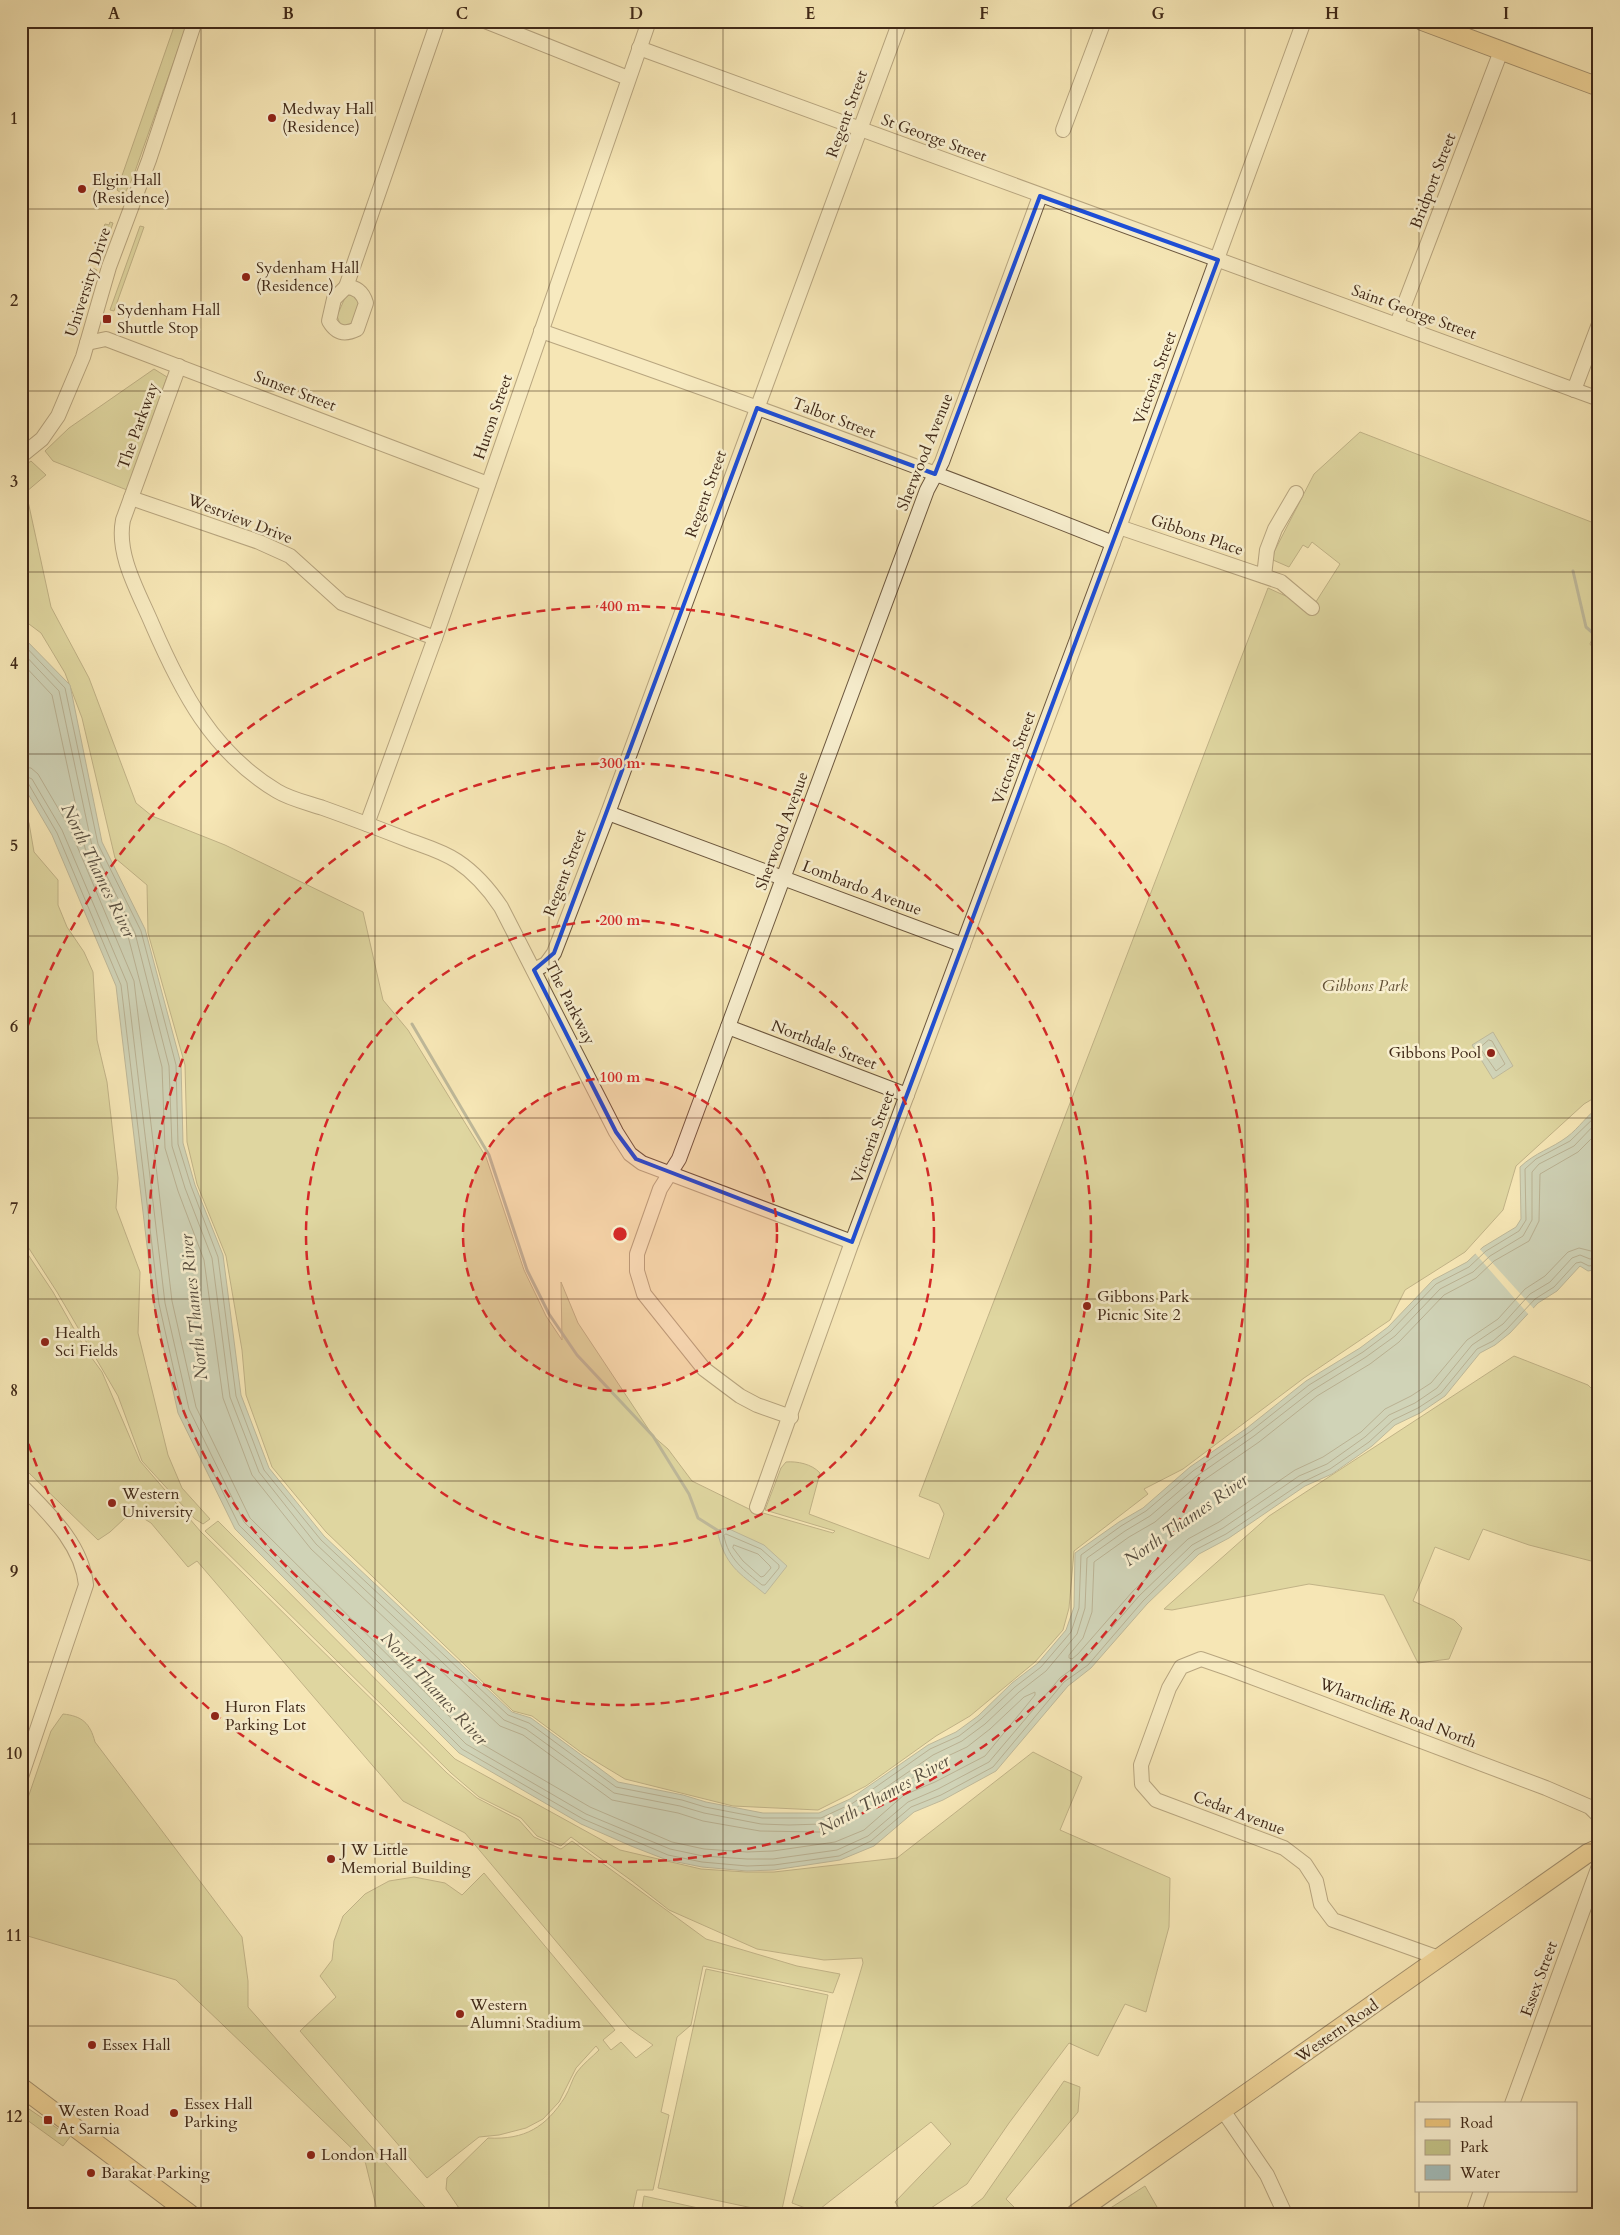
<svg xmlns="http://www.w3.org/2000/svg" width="1620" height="2235" font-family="Cardo,serif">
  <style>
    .green { fill: #c3c388; stroke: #827650 }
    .water { fill: #a2bcba; stroke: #7b8179 }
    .pier { fill: #f5e6b5 }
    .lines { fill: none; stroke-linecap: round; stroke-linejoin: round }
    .shore { stroke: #717269; stroke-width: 1 }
    .stream { stroke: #7b8179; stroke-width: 3 }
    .minor-casing { stroke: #6d583f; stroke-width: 16 }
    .major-casing { stroke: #402918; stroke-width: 20 }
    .minor { stroke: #f8efcf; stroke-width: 14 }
    .major { stroke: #eac37a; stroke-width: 18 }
    .marked { fill: none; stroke: #1d4ed8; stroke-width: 4; stroke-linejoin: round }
    .grid { fill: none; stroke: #402918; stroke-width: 1; stroke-opacity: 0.55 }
    .ring { fill: none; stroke: #d62828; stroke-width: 2.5; stroke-dasharray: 9 6 }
    .poi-dot { fill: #8f2418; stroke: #f8efcf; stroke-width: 2 }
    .labels { text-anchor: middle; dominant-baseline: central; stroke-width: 5; stroke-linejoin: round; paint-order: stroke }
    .poi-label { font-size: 16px; fill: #402918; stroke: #f8efcf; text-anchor: start }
    .street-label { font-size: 16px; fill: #402918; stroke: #f8efcf }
    .park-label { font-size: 16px; font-style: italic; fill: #615034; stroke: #f8efcf }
    .water-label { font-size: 18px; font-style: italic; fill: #584e40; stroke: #f8efcf }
    .centre { fill: #d62828; stroke: #f8efcf; stroke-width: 2.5 }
    .ring-label { font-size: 15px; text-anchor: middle; font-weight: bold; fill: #d62828; stroke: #f8efcf; stroke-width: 5; stroke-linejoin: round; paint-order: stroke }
    .neatline { fill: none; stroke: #402918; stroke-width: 2 }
    .grid-label { font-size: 16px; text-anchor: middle; font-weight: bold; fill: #402918 }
  </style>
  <rect width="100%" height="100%" fill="#f5e6b5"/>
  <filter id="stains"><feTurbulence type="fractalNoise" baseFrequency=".004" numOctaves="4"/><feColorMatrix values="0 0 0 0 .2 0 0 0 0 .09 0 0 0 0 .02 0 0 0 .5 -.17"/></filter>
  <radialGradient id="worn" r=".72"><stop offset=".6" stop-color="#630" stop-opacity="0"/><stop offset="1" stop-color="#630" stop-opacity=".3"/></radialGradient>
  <g class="green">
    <polygon points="176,21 187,21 186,27 133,177 124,195 117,190"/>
    <polygon points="110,222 113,223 101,258 94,256 105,224 109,225"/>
    <polygon points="140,226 144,227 114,311 110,310"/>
    <polygon points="90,267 97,270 72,337 67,334"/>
    <polygon points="347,293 353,293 361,304 354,322 347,327 340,324 337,316"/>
    <polygon points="154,369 167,377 127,490 53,461 45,451 69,428"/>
    <path d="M1360,432L1599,525V631L1594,634L1590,644L1599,657V1095L1584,1104L1516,1166L1503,1210L1465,1252L1405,1290L1390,1320L1304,1378L1183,1469L1144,1489L1148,1494L1074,1551L1069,1608L1063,1630L1035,1662L970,1716L936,1736L866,1786L818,1810L733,1806L625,1779L582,1753L532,1716L513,1711L326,1532L272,1467L246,1395L242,1350L226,1256L197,1184L187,1142L185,1065L148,933L147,885L115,858L82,718L65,673L41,633L21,618V468L31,461L46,475L26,492L51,607L89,678L136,803L152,816L225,845L363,912L383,1000L408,1030L486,1157L524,1270L546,1316L562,1340L561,1282L578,1323L653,1436L668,1449L692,1481L749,1509L833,1533L835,1531L765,1510L781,1468L786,1462C797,1461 812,1464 820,1473L809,1514L929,1559L944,1514L939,1504L919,1496L1268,588L1312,608L1340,564L1312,542L1308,548L1303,545L1289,567L1273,560L1274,552L1314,474Z"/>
    <polygon points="21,807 29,823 34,852 58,880 58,905 67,927 84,952 93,972 97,1040 107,1082 118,1178 116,1208 140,1272 138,1333 168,1455 182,1488 210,1519 203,1524 195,1519 142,1461 118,1396 57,1292 21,1236 21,923 24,921 21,917"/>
    <path d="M21,1244L53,1292L86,1350L102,1372L140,1461L201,1532L447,1773L477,1798L519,1820L534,1837L561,1849L572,1841L706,1939L797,1966L840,1974L833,1993L703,1966L691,2025L677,2037L661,2112L669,2115L653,2190H637L632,2214H463L446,2189L447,2178L488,2138C525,2140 546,2127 565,2097C570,2089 572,2079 577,2072C583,2064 592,2057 599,2050L596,2046L576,2068L559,2102L543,2119L526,2128L499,2135L479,2137L427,2178L300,2031L336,1997L320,1976L332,1960L334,1941L343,1916L365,1894L389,1881L414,1877L445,1883L462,1895L484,1873L615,2030L603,2040L611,2050L621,2042L636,2058L653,2045L629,2028L465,1833L403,1801L197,1561L188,1567L151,1523L143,1518H125L110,1532L98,1540L27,1471L21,1462Z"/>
    <polygon points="1514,1356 1588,1385 1599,1396 1599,1563 1529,1545 1483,1529 1469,1560 1435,1547 1413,1601 1454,1620 1462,1628 1449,1659 1418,1663 1384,1595 1309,1584 1172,1610 1164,1609 1269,1516"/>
    <polygon points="218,1521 455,1759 620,1850 701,1869 746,1872 774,1872 897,1858 1033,1752 1082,1777 1060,1830 1170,1878 1169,1927 1146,2012 1125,2004 1098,2056 1069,2043 1009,2123 967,2184 922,2214 903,2214 895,2202 951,2144 931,2122 816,2212 792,2203 863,1963 862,1958 824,1960 757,1949 669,1910 632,1881 571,1837 561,1846 537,1836 521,1818 479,1797 451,1773 205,1531"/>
    <path d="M63,1714C82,1716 90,1723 95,1742L242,1937L248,1981V2007L431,2214H378L365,2161L176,1980L21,1934V1818L51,1731Z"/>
    <polygon points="706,1969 828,1995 781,2214 658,2188"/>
    <polygon points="1064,2081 1080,2087 1078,2112 1006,2199 1021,2214 962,2214 983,2198"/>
    <polygon points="29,2109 70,2137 63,2146 23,2117"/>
    <polygon points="1145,2186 1161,2214 1101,2214"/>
    <polygon points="644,2196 725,2214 641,2214"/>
  </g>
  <g class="water">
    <path d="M21,635L70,685L102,842L145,929L181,1064L183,1143L195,1185L223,1255L241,1395L269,1468L324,1536L512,1712L531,1718L618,1782L683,1795L706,1802L763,1813H819L850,1799L928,1745L956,1732L978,1716L1012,1683L1038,1663L1066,1630L1074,1607L1075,1553L1119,1522L1143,1508L1190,1467L1247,1428L1306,1381L1360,1348L1388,1327L1433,1280L1467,1262L1483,1247L1516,1227L1521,1219L1520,1167C1536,1152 1551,1149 1567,1137C1579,1128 1587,1115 1599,1107V1269L1588,1271L1580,1266L1557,1291L1538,1303L1510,1333L1495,1345L1480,1353L1445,1396L1420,1413L1395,1425L1372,1446L1332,1474L1305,1486L1229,1538L1199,1554L1147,1604L1091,1668L1068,1686L996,1771L943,1800L914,1812L874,1846L840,1860L774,1870L747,1871L702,1867L667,1860L631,1846L581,1824L459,1753L235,1529L178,1413L154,1304L116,986L52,835L21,782Z"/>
    <polygon points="1493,1032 1513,1066 1493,1079 1472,1045"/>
    <path d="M727,1528L764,1545L787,1566L765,1594C738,1572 725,1566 717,1530Z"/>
  </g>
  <polygon class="pier" points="1478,1247 1535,1310 1530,1316 1474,1252"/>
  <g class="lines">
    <g class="shore">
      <polyline points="21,642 65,688 98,844 141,931 176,1065 178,1144 191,1186 218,1257 236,1396 264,1470 321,1540 508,1715 529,1723 616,1787 682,1800 705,1807 762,1818 821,1818 853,1803 930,1749 959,1736 981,1719 1015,1687 1041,1667 1071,1632 1079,1608 1081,1555 1121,1526 1146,1511 1193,1471 1251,1431 1309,1385 1363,1352 1391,1331 1436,1284 1469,1267 1486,1251 1519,1231 1526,1220 1525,1169 1536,1159 1570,1141 1599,1113"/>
      <polyline points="21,651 59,691 92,846 135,933 169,1066 172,1146 185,1188 212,1258 230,1397 259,1472 316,1544 504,1720 526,1729 614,1793 680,1806 704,1813 761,1824 789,1825 822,1824 856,1808 933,1755 962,1741 985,1724 1019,1692 1046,1671 1077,1634 1085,1608 1087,1558 1125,1531 1150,1516 1197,1476 1254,1436 1313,1390 1366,1357 1395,1336 1440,1289 1473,1272 1490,1256 1523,1236 1532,1220 1532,1172 1539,1164 1574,1146 1599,1120"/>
      <polyline points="21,662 52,695 85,848 128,936 162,1067 165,1148 178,1191 204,1260 223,1398 252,1475 311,1549 500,1726 523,1735 612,1800 678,1813 703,1821 760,1831 820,1832 860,1814 937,1761 967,1747 990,1729 1024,1697 1035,1692 1035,1695 985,1756 935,1782 904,1795 864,1830 835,1842 773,1851 747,1852 704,1849 672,1842 590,1807 470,1737 250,1518 196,1407 172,1301 134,981 69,827 38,774 31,768 21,767"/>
      <polyline points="21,774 32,779 62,830 127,983 165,1303 189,1409 244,1522 466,1744 586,1814 670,1849 703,1856 747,1859 773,1859 837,1850 868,1836 908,1802 938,1789 989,1762 1060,1678 1084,1660 1139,1596 1192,1545 1223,1528 1299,1476 1327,1464 1365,1437 1389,1415 1415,1403 1437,1388 1472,1345 1503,1324 1530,1294 1550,1282 1572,1258 1580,1255 1590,1259 1599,1258"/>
      <polyline points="21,780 28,783 57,833 121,985 159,1304 183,1411 239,1525 462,1749 583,1819 668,1855 702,1862 747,1866 774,1865 839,1856 871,1841 911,1807 941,1795 993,1767 1064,1682 1088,1665 1143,1601 1195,1550 1226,1534 1303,1482 1330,1469 1369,1442 1393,1420 1418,1408 1441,1393 1477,1349 1493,1341 1507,1329 1535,1299 1554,1287 1576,1263 1581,1262 1589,1266 1599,1264"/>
      <polygon points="1489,1040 1492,1041 1505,1064 1496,1071 1480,1048"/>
      <polyline points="1599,1131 1578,1152 1540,1174 1539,1221 1529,1241 1494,1261 1476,1278 1444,1295 1399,1342 1370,1364 1317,1396 1259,1442 1201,1482 1155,1522 1129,1537 1094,1562 1092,1612 1083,1638 1069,1655 1069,1658 1072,1659 1078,1654 1133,1591 1188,1539 1219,1522 1295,1470 1323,1457 1361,1432 1385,1409 1411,1396 1431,1383 1467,1340 1498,1319 1525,1289 1545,1276 1568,1252 1579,1248 1591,1251 1599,1250"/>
      <path d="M726,1534L761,1549L779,1565V1568L765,1585H762C745,1571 728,1559 724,1536Z"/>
      <polygon points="734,1545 758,1554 770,1566 771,1568 764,1576 761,1577 743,1561 733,1548"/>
    </g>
    <g class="stream">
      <polyline points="1573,571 1586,627 1594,634"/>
      <polyline points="412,1024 489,1155 527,1270 549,1314 577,1355 653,1436 689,1494 698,1518 717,1530"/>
    </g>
    <g class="minor-casing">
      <g id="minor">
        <polyline points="485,21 628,78"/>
        <path d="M639,48C958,167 1279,281 1599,399"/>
        <polyline points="1063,130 1104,21"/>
        <polyline points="346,287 438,21"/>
        <path d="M346,287C357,287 363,293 366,303L357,329C345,335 336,333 329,321L334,299Z"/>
        <polyline points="1397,324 1501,51"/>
        <path d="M541,331C733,398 924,467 1113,543"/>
        <polyline points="87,343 106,339 488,484"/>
        <path d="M179,366L123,520C116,555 139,593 152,624C181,691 212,752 277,791C290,799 308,803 323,808C351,818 380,829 408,840C424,846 442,851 457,861C475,873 489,889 501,907L616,1132L630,1154L642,1163L852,1242"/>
        <polyline points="1574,390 1599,324"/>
        <polyline points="21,456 42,439 58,416 83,357 109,267 149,160 195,21"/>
        <polyline points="131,498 259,542 290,556 342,603 435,638"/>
        <polyline points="1119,527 1281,582 1312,608"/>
        <polyline points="1264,576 1267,550 1275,529 1296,493"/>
        <polyline points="608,813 963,945"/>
        <polyline points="367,824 435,638 649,21"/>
        <polyline points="534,970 546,964 554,953 608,813 900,21"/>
        <polyline points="728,1027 907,1095"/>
        <polyline points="791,1417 757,1405 740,1396 704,1369 644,1294 637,1271 637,1254 660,1189 679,1159 927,490 942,462 1040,196"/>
        <path d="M21,1485C49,1514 82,1544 86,1585L21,1777"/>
        <polyline points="757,1507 852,1242 1119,527 1304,21"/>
        <polyline points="1439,1958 1333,1920 1321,1904 1316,1881 1305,1864 1284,1848 1156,1800 1142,1784 1141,1765 1169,1688 1181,1667 1201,1659 1230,1669 1546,1788 1590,1807 1599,1816"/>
        <polyline points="1512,2104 1599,1866"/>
        <polyline points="1222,2109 1267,2175 1285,2214"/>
        <polyline points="1473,2214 1481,2191"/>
      </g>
    </g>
    <g class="major-casing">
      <g id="major">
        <polyline points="1422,21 1599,87"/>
        <polyline points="21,2087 190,2214"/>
        <polyline points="1075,2214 1588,1853 1599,1848"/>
      </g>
    </g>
    <use href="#minor" class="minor"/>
    <use href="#major" class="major"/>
  </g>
  <path d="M0 0H1620V2235H0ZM1040,196L1218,260L852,1242L636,1159L616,1132L534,970L554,953L757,408L935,474Z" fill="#f5e6b5" fill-opacity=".55" fill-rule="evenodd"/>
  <path class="marked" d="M1040,196L1218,260L852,1242L636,1159L616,1132L534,970L554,953L757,408L935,474Z"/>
  <path class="grid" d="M201,21V2214M375,21V2214M549,21V2214M723,21V2214M897,21V2214M1071,21V2214M1245,21V2214M1419,21V2104M21,209H1599M21,391H1599M21,572H1599M21,754H1599M21,936H1599M21,1118H1599M21,1299H1599M21,1481H1599M21,1662H1599M21,1844H1599M21,2026H1599M1419,2191V2214"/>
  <circle cx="620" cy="1234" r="157" fill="#d62828" fill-opacity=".12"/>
  <g class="ring">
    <circle cx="620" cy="1234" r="157"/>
    <circle cx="620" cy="1234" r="314"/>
    <circle cx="620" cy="1234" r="471"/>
    <path d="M23 1040A628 628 0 1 1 23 1428"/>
  </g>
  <g class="poi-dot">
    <circle cx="272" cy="118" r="5"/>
    <circle cx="82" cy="189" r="5"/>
    <circle cx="246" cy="277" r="5"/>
    <rect x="102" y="314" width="10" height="10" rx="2.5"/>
    <circle cx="1491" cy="1053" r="5"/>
    <circle cx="1087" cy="1306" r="5"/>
    <circle cx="45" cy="1342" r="5"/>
    <circle cx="112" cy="1503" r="5"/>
    <circle cx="215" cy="1716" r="5"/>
    <circle cx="331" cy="1859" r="5"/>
    <circle cx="460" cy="2014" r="5"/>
    <circle cx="92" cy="2045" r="5"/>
    <circle cx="174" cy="2113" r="5"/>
    <rect x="43" y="2115" width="10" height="10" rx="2.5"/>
    <circle cx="311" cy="2155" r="5"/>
    <circle cx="91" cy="2173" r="5"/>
  </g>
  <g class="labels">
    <g class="poi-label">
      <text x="282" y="109">Medway Hall<tspan x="282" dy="18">(Residence)</tspan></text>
      <text x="92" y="180">Elgin Hall<tspan x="92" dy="18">(Residence)</tspan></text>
      <text x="256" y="268">Sydenham Hall<tspan x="256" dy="18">(Residence)</tspan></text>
      <text x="117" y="310">Sydenham Hall<tspan x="117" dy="18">Shuttle Stop</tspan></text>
      <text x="1481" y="1053" text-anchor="end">Gibbons Pool</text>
      <text x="1097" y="1297">Gibbons Park<tspan x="1097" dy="18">Picnic Site 2</tspan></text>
      <text x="55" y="1333">Health<tspan x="55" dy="18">Sci Fields</tspan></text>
      <text x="122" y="1494">Western<tspan x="122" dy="18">University</tspan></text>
      <text x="225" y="1707">Huron Flats<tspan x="225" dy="18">Parking Lot</tspan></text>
      <text x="341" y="1850">J W Little<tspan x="341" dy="18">Memorial Building</tspan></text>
      <text x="470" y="2005">Western<tspan x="470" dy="18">Alumni Stadium</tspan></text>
      <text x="102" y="2045">Essex Hall</text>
      <text x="184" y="2104">Essex Hall<tspan x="184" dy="18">Parking</tspan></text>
      <text x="58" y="2111">Westen Road<tspan x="58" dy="18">At Sarnia</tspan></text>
      <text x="321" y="2155">London Hall</text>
      <text x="101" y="2173">Barakat Parking</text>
    </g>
    <g class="street-label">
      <text transform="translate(847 114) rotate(-70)">Regent Street</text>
      <text transform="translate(934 138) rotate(20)">St George Street</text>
      <text transform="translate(1433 181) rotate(-69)">Bridport Street</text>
      <text transform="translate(88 282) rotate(-72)">University Drive</text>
      <text transform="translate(1414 312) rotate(20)">Saint George Street</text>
      <text transform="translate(1155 378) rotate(-70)">Victoria Street</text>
      <text transform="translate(295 391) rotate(21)">Sunset Street</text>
      <text transform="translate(493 417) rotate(-71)">Huron Street</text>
      <text transform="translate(834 418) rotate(21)">Talbot Street</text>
      <text transform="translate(138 426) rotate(-70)">The Parkway</text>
      <text transform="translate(925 452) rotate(-68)">Sherwood Avenue</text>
      <text transform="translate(706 494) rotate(-70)">Regent Street</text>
      <text transform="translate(240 519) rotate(21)">Westview Drive</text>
      <text transform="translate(1197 535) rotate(19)">Gibbons Place</text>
      <text transform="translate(1014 758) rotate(-70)">Victoria Street</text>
      <text transform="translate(782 831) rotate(-70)">Sherwood Avenue</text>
      <text transform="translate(565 873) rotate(-69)">Regent Street</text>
      <text transform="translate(862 888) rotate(21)">Lombardo Avenue</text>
      <text transform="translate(570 1003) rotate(63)">The Parkway</text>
      <text transform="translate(824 1045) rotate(21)">Northdale Street</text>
      <text transform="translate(873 1137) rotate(-70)">Victoria Street</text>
      <text transform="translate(1398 1713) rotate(21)">Wharncliffe Road North</text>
      <text transform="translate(1239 1813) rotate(21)">Cedar Avenue</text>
      <text transform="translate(1539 1979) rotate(-70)">Essex Street</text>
      <text transform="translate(1337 2031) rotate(-35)">Western Road</text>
    </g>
    <g class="park-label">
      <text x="1365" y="986">Gibbons Park</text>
    </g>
    <g class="water-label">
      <text transform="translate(98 871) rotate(64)">North Thames River</text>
      <text transform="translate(194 1307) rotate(-96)">North Thames River</text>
      <text transform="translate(1186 1520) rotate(-35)">North Thames River</text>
      <text transform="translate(434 1689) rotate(47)">North Thames River</text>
      <text transform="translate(884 1795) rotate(-29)">North Thames River</text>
    </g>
  </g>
  <circle cx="620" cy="1234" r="8" class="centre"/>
  <g class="ring-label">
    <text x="620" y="611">400 m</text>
    <text x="620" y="768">300 m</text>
    <text x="620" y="925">200 m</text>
    <text x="620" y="1082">100 m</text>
  </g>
  <rect width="1620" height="2235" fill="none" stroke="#f5e6b5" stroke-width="55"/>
  <rect x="1415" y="2102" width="162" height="90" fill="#f8efcf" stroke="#aea086"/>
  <rect x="1425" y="2119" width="25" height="8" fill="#eac37a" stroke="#aea086"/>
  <text x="1460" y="2128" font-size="15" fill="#402918">Road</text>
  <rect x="1425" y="2140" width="25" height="15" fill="#c3c388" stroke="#aea086"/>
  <text x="1460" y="2152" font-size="15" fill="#402918">Park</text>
  <rect x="1425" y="2165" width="25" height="15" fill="#a2bcba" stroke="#aea086"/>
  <text x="1460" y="2178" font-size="15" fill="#402918">Water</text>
  <rect x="28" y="28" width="1564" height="2180" class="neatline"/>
  <g class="grid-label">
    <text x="114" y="19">A</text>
    <text x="288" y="19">B</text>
    <text x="462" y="19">C</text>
    <text x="636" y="19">D</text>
    <text x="810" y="19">E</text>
    <text x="984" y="19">F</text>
    <text x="1158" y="19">G</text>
    <text x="1332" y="19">H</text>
    <text x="1506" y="19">I</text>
    <text x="14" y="124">1</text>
    <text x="14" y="306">2</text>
    <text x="14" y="487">3</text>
    <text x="14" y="669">4</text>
    <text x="14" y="851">5</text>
    <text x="14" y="1032">6</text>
    <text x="14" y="1214">7</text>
    <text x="14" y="1396">8</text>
    <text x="14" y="1577">9</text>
    <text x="14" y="1759">10</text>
    <text x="14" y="1941">11</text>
    <text x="14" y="2122">12</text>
  </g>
  <rect width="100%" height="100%" filter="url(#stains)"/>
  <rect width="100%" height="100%" fill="url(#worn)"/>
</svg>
